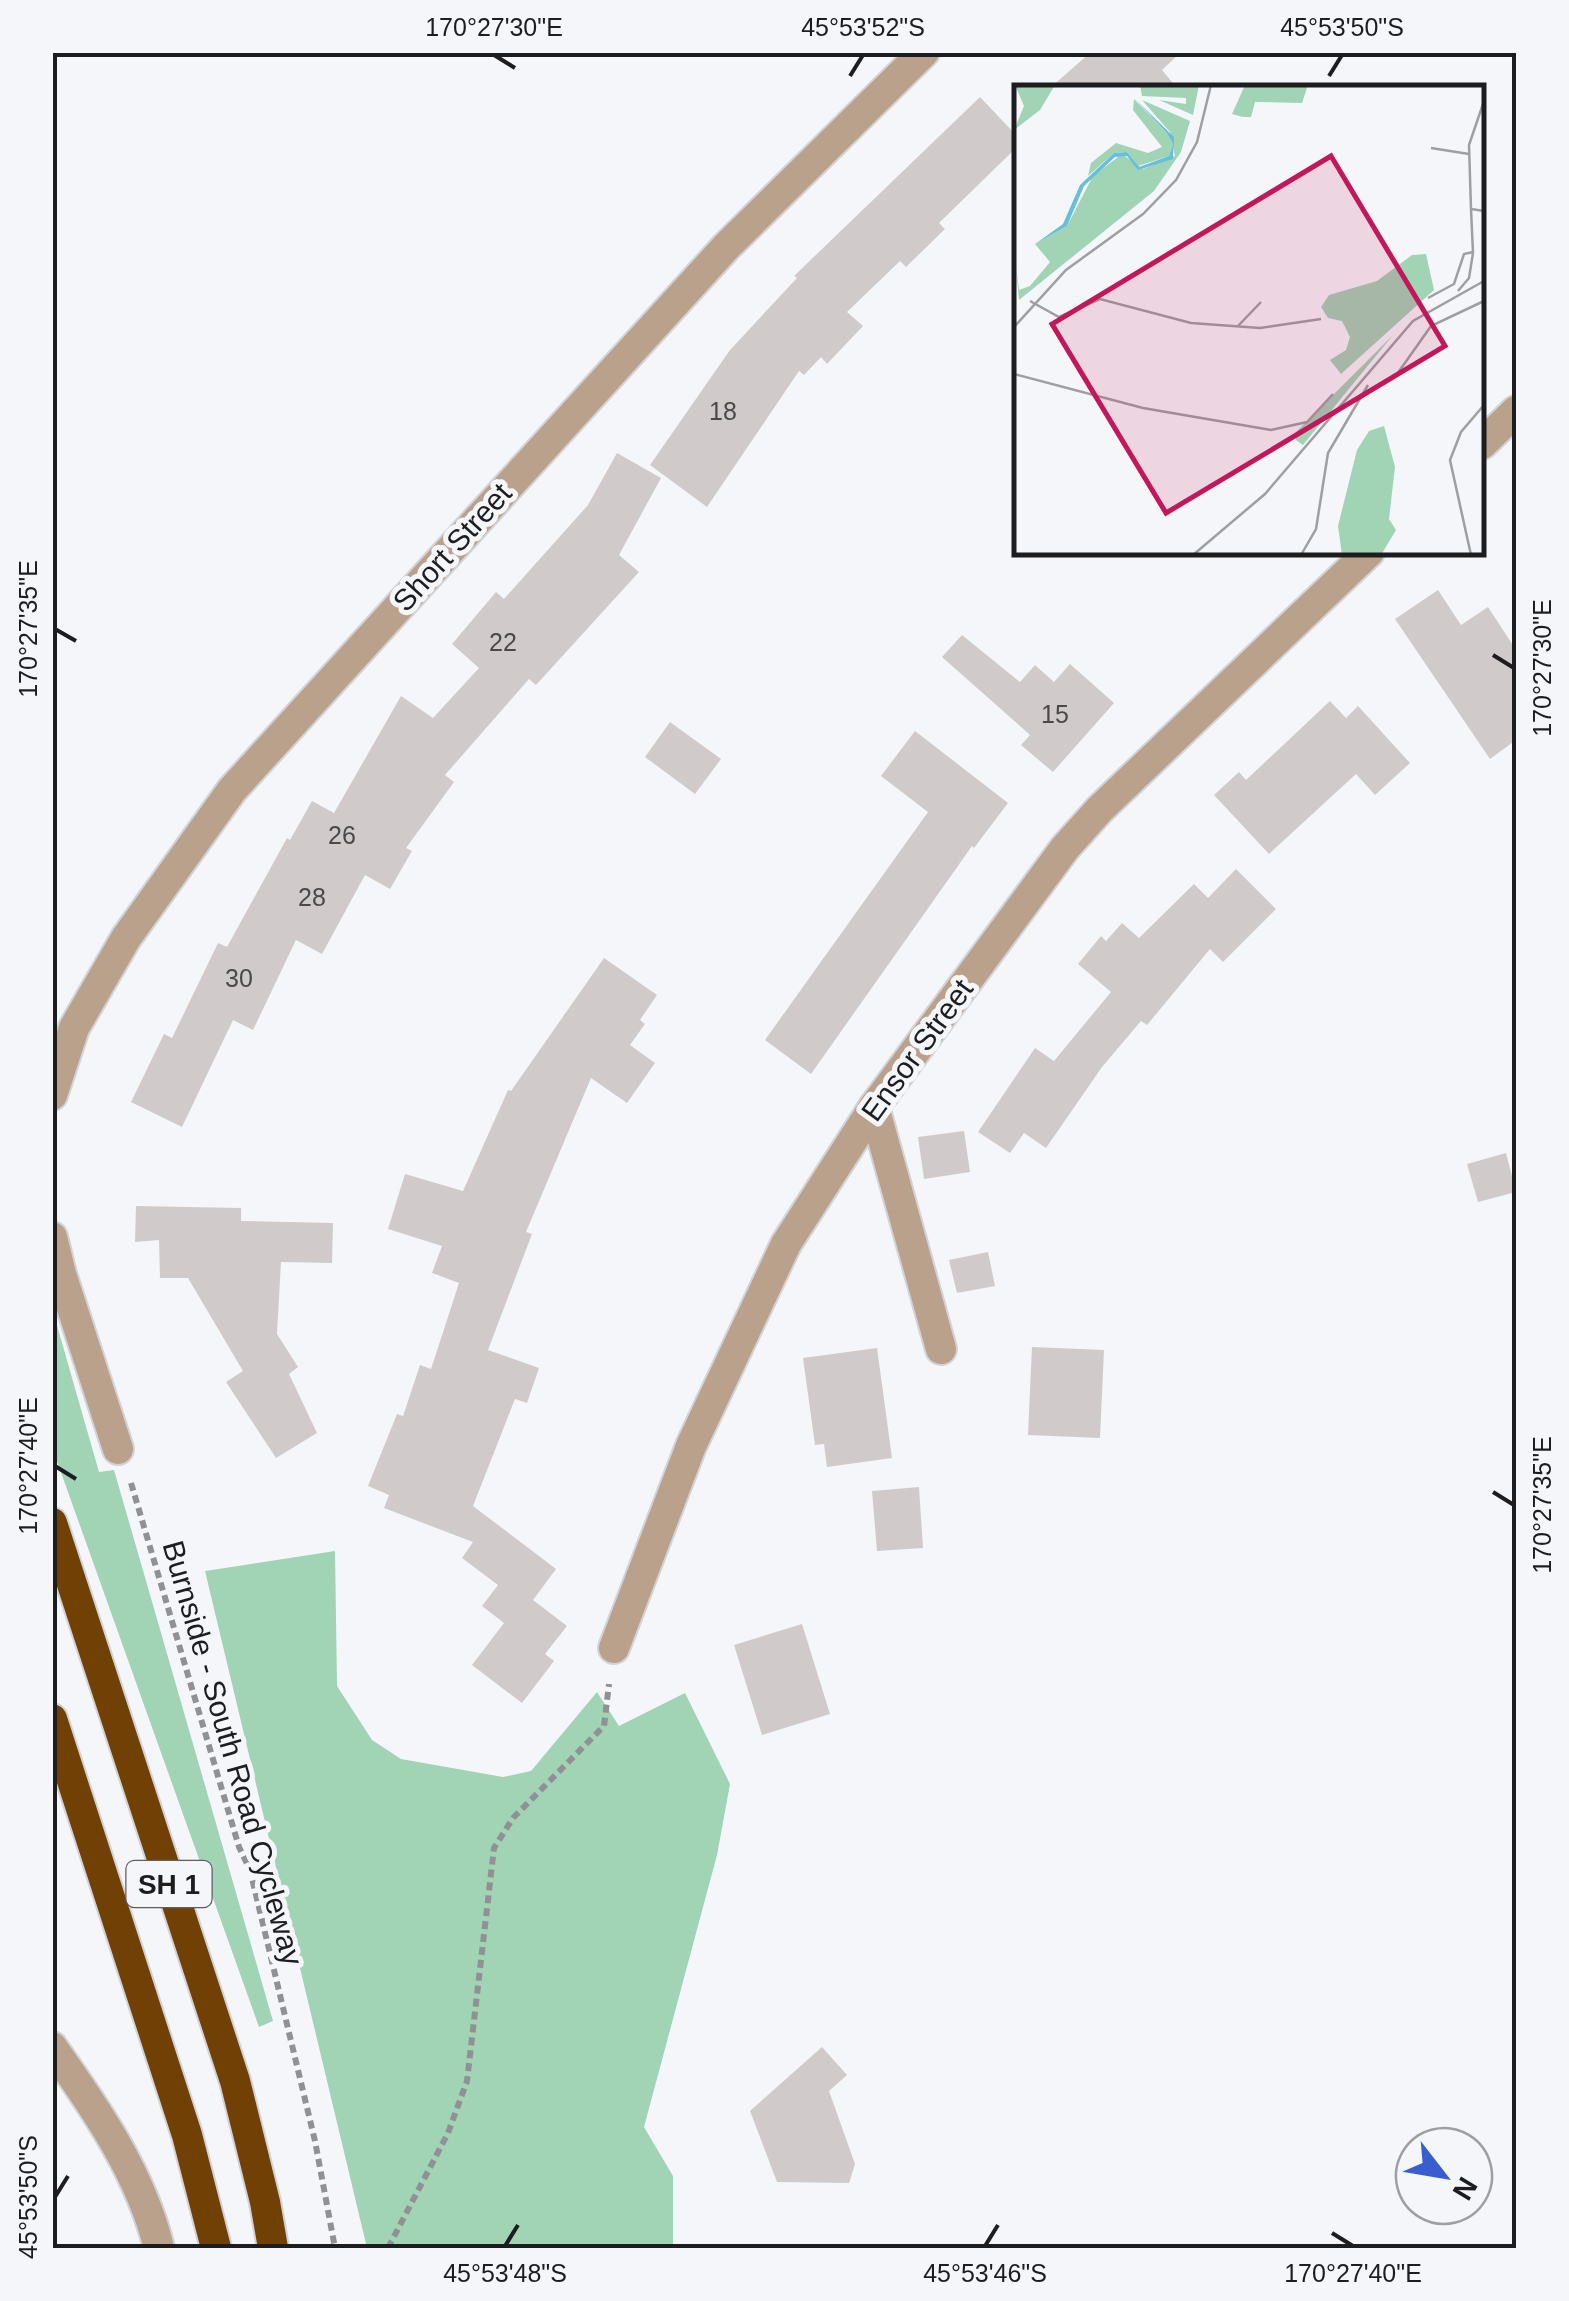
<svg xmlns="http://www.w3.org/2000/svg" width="1569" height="2301" font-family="Helvetica,sans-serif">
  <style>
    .green { fill: #a1d3b5 }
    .building { fill: #d0cbca }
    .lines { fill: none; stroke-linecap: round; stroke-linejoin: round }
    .street-casing { stroke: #d2d3d7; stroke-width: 34 }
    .highway-casing { stroke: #d2d3d7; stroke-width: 34 }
    .path { stroke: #919194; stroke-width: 6; stroke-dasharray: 8 5; stroke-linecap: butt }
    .street { stroke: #baa18b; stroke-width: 30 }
    .highway { stroke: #714005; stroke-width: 30 }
    .ticks { fill: none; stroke: #1d1d1f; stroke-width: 4 }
    .labels { text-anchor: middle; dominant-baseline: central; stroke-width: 10; stroke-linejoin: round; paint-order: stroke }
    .number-label { font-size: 25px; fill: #4a484a }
    .shield { fill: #f5f6fa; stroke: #5e5e61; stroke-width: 2.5 }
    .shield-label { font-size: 28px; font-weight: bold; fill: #1d1d1f }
    .street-label { font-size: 30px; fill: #1d1d1f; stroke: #f5f6fa }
    .inset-road { fill: none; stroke: #9f9fa2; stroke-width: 2.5 }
    .view { fill: #c2185b; fill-opacity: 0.15; stroke: #c2185b; stroke-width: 5 }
    .inset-edge { fill: none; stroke: #1d1d1f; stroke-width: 5 }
    .neatline { fill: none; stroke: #1d1d1f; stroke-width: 4 }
    .ticks-label { font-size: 25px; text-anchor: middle; fill: #1d1d1f }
  </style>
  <rect width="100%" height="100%" fill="#f5f6fa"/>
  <g class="green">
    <polygon points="52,1308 99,1472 114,1470 273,2021 259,2027 53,1450"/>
    <polygon points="335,1551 337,1686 372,1740 401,1759 503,1777 531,1771 597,1692 619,1726 685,1693 730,1784 717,1855 644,2127 673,2176 673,2248 367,2248 205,1571"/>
  </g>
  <g class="building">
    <polygon points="1091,52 1181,52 1162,70 1177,88 1050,88"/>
    <polygon points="980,97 1016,135 1016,148 939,223 945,229 906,267 900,261 847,312 863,326 827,364 821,357 804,375 799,371 707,507 650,465 730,350 797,278 794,276"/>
    <polygon points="617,453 661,478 619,555 639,572 536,685 529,679 445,775 454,782 406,848 412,851 390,889 365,875 322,954 296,940 253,1030 233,1020 182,1127 131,1102 164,1034 172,1038 218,943 227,947 287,838 290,840 312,801 334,813 401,696 433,718 479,668 452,644 496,592 504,599 588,505"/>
    <polygon points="1438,590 1461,625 1488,607 1516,650 1516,740 1490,759 1395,619"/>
    <polygon points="962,635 1020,682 1035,665 1054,682 1070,664 1114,703 1053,772 1021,745 1030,735 942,657"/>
    <polygon points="1330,701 1346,718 1358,706 1410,763 1375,795 1356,774 1269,854 1214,795 1239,772 1246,780"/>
    <polygon points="670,722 721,759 695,794 645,757"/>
    <polygon points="915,731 1008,803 974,848 972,846 811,1074 765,1040 928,812 881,776"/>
    <polygon points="1236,869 1276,909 1223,962 1210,949 1147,1025 1141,1021 1102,1067 1046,1148 1024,1133 1010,1153 978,1132 1035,1048 1054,1061 1111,992 1078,964 1101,936 1106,941 1122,923 1139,938 1194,884 1208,898"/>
    <polygon points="604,958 657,995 640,1020 645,1024 630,1045 655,1063 627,1103 591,1078 526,1232 532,1234 488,1350 539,1368 527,1403 515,1399 473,1506 556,1569 533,1600 567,1626 545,1654 554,1661 522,1703 472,1665 504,1623 482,1606 498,1585 462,1558 473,1542 384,1508 389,1495 368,1486 397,1414 403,1416 420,1365 431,1369 459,1283 432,1273 442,1246 388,1229 405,1174 463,1191 508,1090 511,1091"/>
    <polygon points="964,1131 970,1172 924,1179 918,1137"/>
    <polygon points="1506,1153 1516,1192 1478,1202 1467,1164"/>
    <polygon points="136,1206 241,1208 241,1221 333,1223 332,1263 281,1262 277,1334 298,1367 289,1374 317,1433 276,1458 226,1382 243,1371 188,1278 160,1278 159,1240 135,1242"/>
    <polygon points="988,1252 995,1286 957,1293 949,1260"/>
    <polygon points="1032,1347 1104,1350 1100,1438 1028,1435"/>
    <polygon points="877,1348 892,1458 827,1467 824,1444 815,1445 803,1358"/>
    <polygon points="919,1487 923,1548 877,1551 872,1491"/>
    <polygon points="802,1624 830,1714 762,1735 734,1645"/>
    <polygon points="822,2047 847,2075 829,2091 855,2164 849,2183 777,2182 750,2111"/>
  </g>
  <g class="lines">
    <g class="street-casing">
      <g id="street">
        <polyline points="1482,444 1516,411"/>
        <polyline points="52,1095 74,1028 126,938 232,790 726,247 924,52"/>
        <polyline points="874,1107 941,1349"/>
        <polyline points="52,1237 61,1274 118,1449"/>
        <polyline points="614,1648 691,1446 786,1244 874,1107 1065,848 1100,809 1369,552"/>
        <path d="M52,2047C96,2109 141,2174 159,2248"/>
      </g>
    </g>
    <g class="highway-casing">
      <g id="highway">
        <polyline points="52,1523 235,2081 265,2202 273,2248"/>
        <polyline points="52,1719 187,2135 216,2248"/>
      </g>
    </g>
    <g class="path">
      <polyline points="131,1483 239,1847 250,1870 315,2141 335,2248"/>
      <polyline points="388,2248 448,2133 467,2081 494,1848 513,1818 604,1726 609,1684"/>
    </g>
    <use href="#street" class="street"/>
    <use href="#highway" class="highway"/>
  </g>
  <path class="ticks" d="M494,55L515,68M850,76L863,55M1329,76L1342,55M55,629L76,641M1493,655L1514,668M55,1466L76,1479M1493,1492L1514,1505M55,2197L68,2176M1332,2233L1353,2246M505,2246L518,2225M985,2246L998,2225"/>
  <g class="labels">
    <g class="number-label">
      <text x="723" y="411">18</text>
      <text x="503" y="642">22</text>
      <text x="1055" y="714">15</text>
      <text x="342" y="835">26</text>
      <text x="312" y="897">28</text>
      <text x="239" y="978">30</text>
    </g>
    <rect class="shield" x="126.5" y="1861" width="85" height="46" rx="8"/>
    <g class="shield-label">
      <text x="169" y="1884">SH 1</text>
    </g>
    <g class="street-label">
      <text transform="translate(452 547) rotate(-48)">Short Street</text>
      <text transform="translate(917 1050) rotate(-54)">Ensor Street</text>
      <text transform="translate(233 1753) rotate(74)">Burnside - South Road Cycleway</text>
    </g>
  </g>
  <g transform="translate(1014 85)">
    <rect width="470" height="470" fill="#f5f6fa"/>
    <path d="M1,0H41L26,25L0,45L10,21ZM126,0H185L179,30L145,15L172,19V13L128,11ZM231,0H293V3L288,18L241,17L237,32H229L218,29ZM120,14L152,47L159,59L155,71L124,81L113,67L100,68L74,91L77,78L102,58L134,68L148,62L119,25ZM128,15L176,36L167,67L140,106L5,215L2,182L5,205L16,201L36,177L21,159L53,141L79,91L108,69L129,84L161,71L156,47ZM412,169L420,205L327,289L316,275L332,265L336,252L328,236L314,233L307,222L315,210L363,196L398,170ZM379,250L289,360L282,355V347ZM370,341L381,382L375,434L382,445L367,470H328L324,441L343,365L355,346Z" fill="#a1d3b5"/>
    <path d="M121,14L160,52L159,74L124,85L113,71L101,72L70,101L53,141L21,159L49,139L66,100L100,68L113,67L125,82L155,71L159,59L152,47Z" fill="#66c0db"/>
    <path class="inset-road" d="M417,63L455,69M457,124L455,60L470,16M459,168L457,124L470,126M444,206L455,193L459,168M414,213L440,199L450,169L459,167M16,216L45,232L86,214L177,238L246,243L307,234M0,242L52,185L129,129L162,95L183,57L197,0M223,242L247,217M0,289L129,323L257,345L293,337L319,309M381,292L417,241L470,216M179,470L251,409L399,236L470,196M287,470L302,444L314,368L354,300M457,470L436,375L447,347L470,320"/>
    <path class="view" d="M317,71L431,261L152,428L38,239Z"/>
    <rect width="470" height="470" class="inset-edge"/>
  </g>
  <rect width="1569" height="2301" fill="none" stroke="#f5f6fa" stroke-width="110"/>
  <g transform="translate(1444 2176) rotate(121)"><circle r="48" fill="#f5f6fa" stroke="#9f9fa2" stroke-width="2.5"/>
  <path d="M0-8L18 38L0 25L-18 38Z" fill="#3b5ecf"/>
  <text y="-15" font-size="28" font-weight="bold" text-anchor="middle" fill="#1d1d1f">N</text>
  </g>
  <rect x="55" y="55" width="1459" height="2191" class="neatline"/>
  <g class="ticks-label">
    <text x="494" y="36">170°27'30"E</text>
    <text x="863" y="36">45°53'52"S</text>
    <text x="1342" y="36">45°53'50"S</text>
    <text transform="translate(28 629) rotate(-90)" y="9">170°27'35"E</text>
    <text transform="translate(1542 668) rotate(-90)" y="9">170°27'30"E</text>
    <text transform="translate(28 1466) rotate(-90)" y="9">170°27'40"E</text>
    <text transform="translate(1542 1505) rotate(-90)" y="9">170°27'35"E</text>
    <text transform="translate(28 2197) rotate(-90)" y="9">45°53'50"S</text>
    <text x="505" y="2282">45°53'48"S</text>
    <text x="985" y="2282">45°53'46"S</text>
    <text x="1353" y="2282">170°27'40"E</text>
  </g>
</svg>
